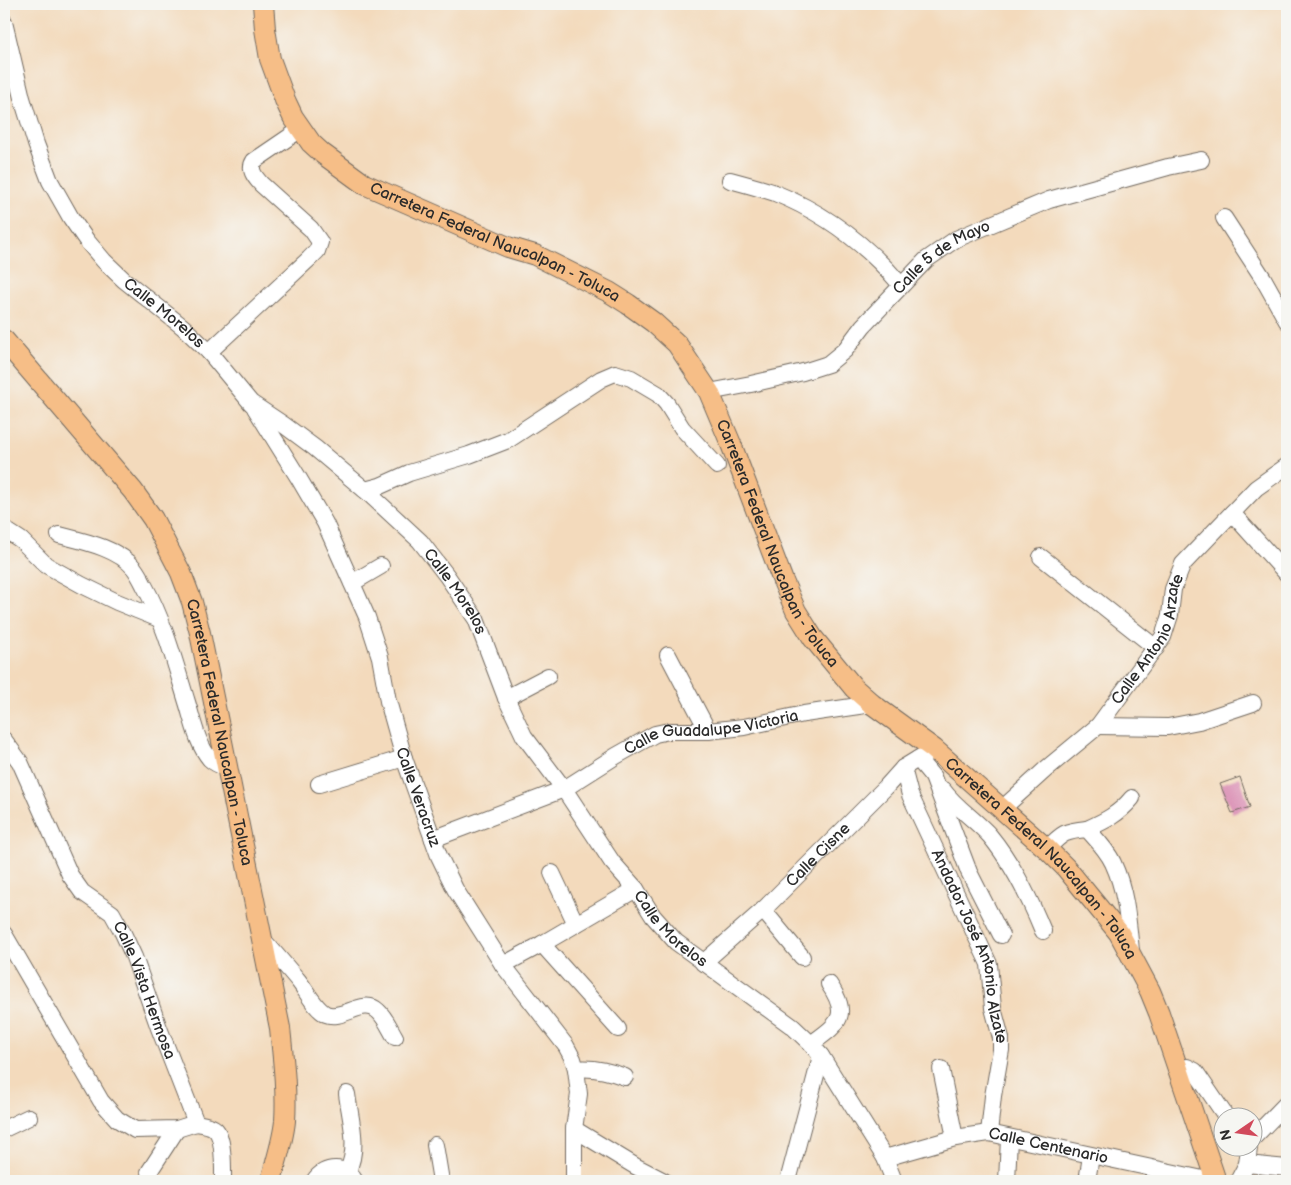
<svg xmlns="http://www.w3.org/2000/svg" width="1291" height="1185" font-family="'Balsamiq Sans',sans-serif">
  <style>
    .building { fill: #d989b1 }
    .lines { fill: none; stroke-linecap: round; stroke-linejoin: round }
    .minor-casing { stroke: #71685e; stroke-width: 18 }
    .major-casing { stroke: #71685e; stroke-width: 22 }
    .minor { stroke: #fff; stroke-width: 16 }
    .major { stroke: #f6be87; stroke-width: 20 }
    .labels { text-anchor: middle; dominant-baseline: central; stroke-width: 4.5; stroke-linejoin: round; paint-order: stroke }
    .street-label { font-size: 16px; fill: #2b2b2b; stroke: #f6f6f2 }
  </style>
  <rect width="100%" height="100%" fill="#f6f6f2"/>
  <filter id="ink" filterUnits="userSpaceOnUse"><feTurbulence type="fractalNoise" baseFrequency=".02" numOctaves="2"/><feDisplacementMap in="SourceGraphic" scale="10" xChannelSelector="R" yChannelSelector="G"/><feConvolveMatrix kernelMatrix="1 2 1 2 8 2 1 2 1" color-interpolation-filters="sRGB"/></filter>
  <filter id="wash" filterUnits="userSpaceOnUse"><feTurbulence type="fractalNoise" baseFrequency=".0096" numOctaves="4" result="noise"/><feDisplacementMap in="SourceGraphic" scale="20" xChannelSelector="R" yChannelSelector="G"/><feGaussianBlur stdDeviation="1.12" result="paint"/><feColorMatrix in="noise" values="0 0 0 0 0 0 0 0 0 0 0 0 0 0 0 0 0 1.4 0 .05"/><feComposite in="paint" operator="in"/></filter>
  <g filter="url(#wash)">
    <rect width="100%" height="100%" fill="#f3dabc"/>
    <g id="blocks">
      <polygon class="building" points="1240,777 1250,807 1232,813 1220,784"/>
    </g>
  </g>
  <g filter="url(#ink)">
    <use href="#blocks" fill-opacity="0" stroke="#71685e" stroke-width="1"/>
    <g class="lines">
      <g class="minor-casing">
        <g id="minor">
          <path id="s1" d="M4,22L22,98L36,144L50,181L71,218L87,241L104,261L124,280L183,327L209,352L251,403L284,425L315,448L365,490L420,541L447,576L476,619L506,698L524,736L564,789L612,862L636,889L653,916L676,942L793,1027L811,1044L821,1056L885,1158L894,1181"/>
          <path d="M730,180C745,184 760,188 775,193C825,213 866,244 901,285"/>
          <polyline points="1224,218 1263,278 1287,321"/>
          <path d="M209,352L309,259L317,251L320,242L311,229L261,184C256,178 248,170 254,161L301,129"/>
          <path id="s2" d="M709,392L751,384L803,372L828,364L845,350L863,326L926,260L956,239L1049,200L1168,167L1201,160"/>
          <path id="s3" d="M255,408L298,477L325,523L367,617L380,657L388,701L404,758L439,856L455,889L503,965L566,1046L573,1059L576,1069L579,1094L574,1129V1181"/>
          <polyline points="365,490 380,486 409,473 469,455 508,440 601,379 615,373 631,378 658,394 667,404 682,428 717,466"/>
          <polyline points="1232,513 1287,574"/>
          <polyline points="4,529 21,540 46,565 82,585 117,602 159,619"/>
          <path d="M59,535C82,541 118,548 134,568C138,573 141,579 144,585C164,621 175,663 187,702C193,721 197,744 210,759C214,763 221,766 227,768"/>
          <polyline points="1041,557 1156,648"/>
          <polyline points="352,583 381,566"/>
          <polyline points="668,655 708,731"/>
          <polyline points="506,698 548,676"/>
          <polyline points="1098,726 1168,727 1199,721 1253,703"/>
          <path id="s4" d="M4,740L20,762L70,875L82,892L112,913L122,931L134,957L159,1028L196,1123"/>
          <polyline points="918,759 933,777 969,872 1001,935"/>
          <path id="s5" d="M903,768L910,795L989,964L993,1008L1001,1038V1050L993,1096L989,1133"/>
          <polyline points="319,784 404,758"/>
          <path d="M943,790C956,808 976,820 990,836C1013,864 1029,897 1043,931"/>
          <path id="s6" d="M1002,809L1046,769L1098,726L1163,637L1170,615L1173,589L1183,564L1256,488L1287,466"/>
          <path d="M1087,829C1105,821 1119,814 1132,798"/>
          <path id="s7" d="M433,839L564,789L616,756L655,734L669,731H708L744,727L804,714L872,704"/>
          <path d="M1047,849C1062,833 1065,831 1087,829C1096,839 1107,850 1113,863C1126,891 1128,921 1131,951"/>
          <polyline points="552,873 576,924"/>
          <polyline points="763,910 802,957"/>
          <polyline points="4,934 101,1101 117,1119 135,1130 177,1129 196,1123"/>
          <path d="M264,941C275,953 286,966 297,979C305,988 315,1009 326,1014C342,1021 364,997 378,1011C385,1017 390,1029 395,1037"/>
          <polyline points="542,944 618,1029"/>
          <path id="s8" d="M703,963L763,910L886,787L903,768L934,749"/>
          <polyline points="503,965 542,944 636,889"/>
          <path d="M811,1044C838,1024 851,1017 829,984"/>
          <path d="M576,1069C593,1067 609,1071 625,1077"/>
          <polyline points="941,1069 955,1138"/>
          <polyline points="1179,1070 1187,1067 1195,1071 1227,1118"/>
          <path d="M196,1123C202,1124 211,1125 215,1129C224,1137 223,1169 223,1181"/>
          <polyline points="4,1129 29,1117"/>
          <polyline points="574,1129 635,1166 664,1181"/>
          <polyline points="1254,1137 1287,1103"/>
          <polyline points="435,1145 441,1181"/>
          <path id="s9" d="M885,1158L955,1138L989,1133L1212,1181"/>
          <polyline points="1247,1164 1287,1168"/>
          <polyline points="149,1172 177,1129"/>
          <path d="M347,1172C360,1149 350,1118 347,1094"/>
          <path d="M314,1181C325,1165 346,1165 355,1181"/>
          <polyline points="788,1181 821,1056"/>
          <polyline points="1007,1181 1009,1138"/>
          <polyline points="1087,1181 1091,1156"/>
          <polyline points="1238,1181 1247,1164 1249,1148"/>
        </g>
      </g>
      <g class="major-casing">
        <g id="major">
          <path id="s10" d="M263,4L265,29L270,59L285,100L293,117L311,143L323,154L364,184L508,247L535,255L609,292L628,304L653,322L677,344L709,392L731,444L783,581L796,611L813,638L854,688L872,704L934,749L1047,849L1066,868L1119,933L1150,991L1159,1013L1216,1181"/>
          <path id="s11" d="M4,340L133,491L153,519L181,573L192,602L200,633L280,1028C283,1058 287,1090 285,1121C283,1141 276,1161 271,1181"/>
        </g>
      </g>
      <use href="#minor" class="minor"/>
      <use href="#major" class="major"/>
    </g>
  </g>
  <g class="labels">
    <g class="street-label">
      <text stroke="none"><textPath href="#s10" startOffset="360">Carretera Federal Naucalpan - Toluca</textPath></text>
      <text stroke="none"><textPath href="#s2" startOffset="280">Calle 5 de Mayo</textPath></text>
      <text stroke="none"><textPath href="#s1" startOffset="342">Calle Morelos</textPath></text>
      <text stroke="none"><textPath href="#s10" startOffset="795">Carretera Federal Naucalpan - Toluca</textPath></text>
      <text stroke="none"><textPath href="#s1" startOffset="748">Calle Morelos</textPath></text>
      <text stroke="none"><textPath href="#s6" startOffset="229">Calle Antonio Arzate</textPath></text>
      <text stroke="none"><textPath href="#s11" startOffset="458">Carretera Federal Naucalpan - Toluca</textPath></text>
      <text stroke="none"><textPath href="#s7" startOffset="302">Calle Guadalupe Victoria</textPath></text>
      <text stroke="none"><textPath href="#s3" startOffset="425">Calle Veracruz</textPath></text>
      <text stroke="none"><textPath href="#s8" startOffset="158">Calle Cisne</textPath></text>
      <text stroke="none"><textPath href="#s10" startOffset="1215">Carretera Federal Naucalpan - Toluca</textPath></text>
      <text stroke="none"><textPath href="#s1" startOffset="1152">Calle Morelos</textPath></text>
      <text stroke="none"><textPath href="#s5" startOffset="192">Andador José Antonio Alzate</textPath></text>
      <text stroke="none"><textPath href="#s4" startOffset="292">Calle Vista Hermosa</textPath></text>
      <text stroke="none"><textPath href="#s9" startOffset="168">Calle Centenario</textPath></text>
    </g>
  </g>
  <rect width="1291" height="1185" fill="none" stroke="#f6f6f2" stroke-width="20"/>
  <g transform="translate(1238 1132) rotate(257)"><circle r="24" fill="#f6f6f2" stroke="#a5a5a2"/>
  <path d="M0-4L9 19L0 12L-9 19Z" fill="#d1495b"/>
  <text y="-8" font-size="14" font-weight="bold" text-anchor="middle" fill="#2b2b2b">N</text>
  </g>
</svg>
